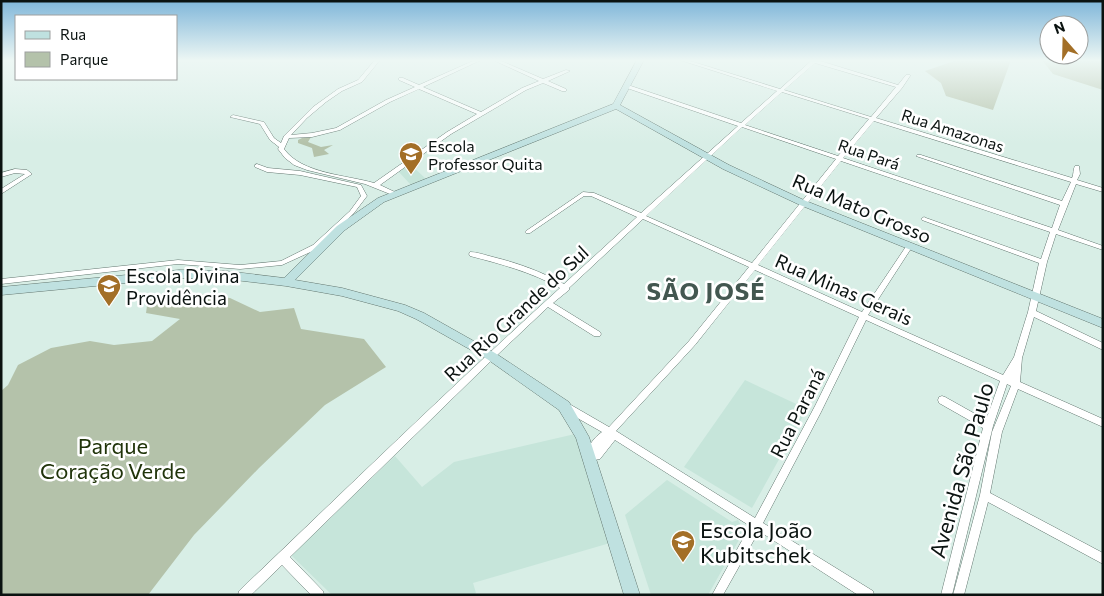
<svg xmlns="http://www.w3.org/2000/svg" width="1104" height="596" font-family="Commissioner,sans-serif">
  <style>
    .built { fill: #c6e5da }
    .green { fill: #b4c2aa }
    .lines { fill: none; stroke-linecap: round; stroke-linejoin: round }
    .street-casing { stroke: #637770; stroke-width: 1 }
    .secondary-casing { stroke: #637770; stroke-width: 1 }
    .street { fill: #fff; fill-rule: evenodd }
    .secondary { fill: #bfe1e0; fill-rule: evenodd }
    .labels { text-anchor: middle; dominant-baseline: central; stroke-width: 5; stroke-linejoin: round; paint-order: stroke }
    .far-street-label { font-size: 16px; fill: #0a1210; stroke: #fff }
    .far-poi-label { font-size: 16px; fill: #0a1210; stroke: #fff; text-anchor: start }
    .street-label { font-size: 19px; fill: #0a1210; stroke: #fff }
    .poi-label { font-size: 19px; fill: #0a1210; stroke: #fff; text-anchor: start }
    .near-park-label { font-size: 22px; fill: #20340a; stroke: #fff }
    .near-street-label { font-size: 22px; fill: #0a1210; stroke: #fff }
    .near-poi-label { font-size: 22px; fill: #0a1210; stroke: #fff; text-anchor: start }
    .district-label { font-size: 24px; font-weight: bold; letter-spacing: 1px; fill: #435750; stroke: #fff }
  </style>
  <rect width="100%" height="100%" fill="#d8eee6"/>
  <g class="built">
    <polygon points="410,164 426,179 411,185 397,170"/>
    <polygon points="745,380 807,409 752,508 684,467"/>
    <polygon points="575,434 610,543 473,583 476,593 474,595 332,595 291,555 395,456 422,487 454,462"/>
    <polygon points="667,480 732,522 738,520 744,531 708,595 651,595 625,515"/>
  </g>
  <g class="green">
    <polygon points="957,60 1011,60 993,110 946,96 941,83 925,71"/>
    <polygon points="1042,60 1103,60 1103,90 1053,74"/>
    <polygon points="304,137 311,137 308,142 321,147 333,145 324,150 329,154 314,157 312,148 298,143 298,140"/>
    <polygon points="184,292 230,298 260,312 294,308 301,329 364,339 386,367 325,405 259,468 194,535 148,595 1,595 1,391 8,385 18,365 51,348 90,341 114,345 152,341 180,319 146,313 148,299"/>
  </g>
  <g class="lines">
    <g class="street-casing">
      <g id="street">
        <path d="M375,60H380L362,82L342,91L326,102L307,118L291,135L312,133L336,128L386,100L415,87L399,80V78H403L419,85L475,60H481L423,87L481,112L522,88L539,81L493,60H499L543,79L566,70L570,71L548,81L566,89V91H562L543,83L526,90L451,134L380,185L397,193V195L395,196L365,184L307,170L294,165L285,158L278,149L279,147L270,140L260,124L230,117L233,115L264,122L274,138L281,143L284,136L313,107L338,89L358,80ZM419,89L477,114L447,132L374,183C347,175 302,174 284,149L289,138L312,137L340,130L390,102Z"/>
        <path d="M680,60H687L780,89L812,60H817L898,85L906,75H910V76L902,88L876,118L1072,178C1074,174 1073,169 1075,166H1079L1080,174L1077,180L1103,188V192L1076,184L1058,230L1103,246V250L1056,234L1047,262L1036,311L1103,343V350L1034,317L1022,358L1020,382L1103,419V427L1018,389L1002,432L990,493L1103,553V564L988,502L964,595H953L980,495L992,432L1011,386L1007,384L993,426L952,595H941L983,428L939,403L938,400L939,397L942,396L945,397L986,420L1000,381L866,320L821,412L763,523L873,591L874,595H858L759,531L723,595H712L750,526L615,440L600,459L589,461L586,460L584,457C588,447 593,438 602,432L565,411L564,408L565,405L568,404L571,405L609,427L689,341L749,267L643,219L569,288V290L553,303L600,332L601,334L600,336H594L548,307L494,358L290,557L323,591L324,595H311L282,565L251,595H238L239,591C345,490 451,387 560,288C531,272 501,264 470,256L469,254L470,252C477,252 485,255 493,257C518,263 542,272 564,284L637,217L591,196H584L530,233H526L525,232L526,231L583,192L594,193L641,213L738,126L624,87V85H628L741,123L777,91ZM815,63L896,87L871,117L784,90ZM782,92L869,119L838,156L745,125ZM874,121L1071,182L1062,201L921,155H917L916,156L1060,205L1052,228L843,158ZM742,127L836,159L752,263L646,216ZM841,161L1050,232L1041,259L926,218L924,217L921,219L922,220L1039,263L1028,312L1014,357L1003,375L868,315L912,247L911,245H907L862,312L758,265ZM755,270L859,317L815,406L755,518L616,431L695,345Z"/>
        <polygon points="257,164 268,168 300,171 361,185 367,196 354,213 317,249 282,265 240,269 178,264 1,284 1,279 178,260 240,265 281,261 313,245 350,211 361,196 357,187 300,175 267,172 255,167 255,165"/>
        <polygon points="15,169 27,170 32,174 1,194 1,189 25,174 15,173 1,177 1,173"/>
      </g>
    </g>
    <g class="secondary-casing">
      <polygon id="secondary" points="637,60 644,60 620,105 729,165 806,201 1103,319 1103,328 800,205 723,169 616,109 384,202 345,230 295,280 342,288 405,305 424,313 495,353 569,402 589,437 640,595 624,595 576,438 559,410 487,359 416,319 398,311 342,296 286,286 226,279 179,278 1,295 1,287 179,270 226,271 284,278 337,226 378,198 613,104"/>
    </g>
    <use href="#street" class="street"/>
    <use href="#secondary" class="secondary"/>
  </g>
  <linearGradient id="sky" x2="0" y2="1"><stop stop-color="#7fb6d9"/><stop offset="0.42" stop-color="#edf7f4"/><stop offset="1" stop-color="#edf7f4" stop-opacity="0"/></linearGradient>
  <rect width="1104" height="144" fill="url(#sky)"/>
  <defs>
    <g id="school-pin" transform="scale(1.25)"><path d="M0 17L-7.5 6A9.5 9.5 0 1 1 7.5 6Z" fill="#a36f27" stroke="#fff"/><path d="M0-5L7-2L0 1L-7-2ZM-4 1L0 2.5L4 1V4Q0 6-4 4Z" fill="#fff"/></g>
  </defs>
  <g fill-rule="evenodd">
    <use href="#school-pin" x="411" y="154"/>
    <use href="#school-pin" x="109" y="286"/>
    <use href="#school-pin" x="683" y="542"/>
  </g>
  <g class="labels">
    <g class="far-street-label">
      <text transform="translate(953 130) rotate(18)">Rua Amazonas</text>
      <text transform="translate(869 154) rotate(19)">Rua Pará</text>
    </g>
    <g class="far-poi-label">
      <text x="428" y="145">Escola<tspan x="428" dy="18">Professor Quita</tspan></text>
    </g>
    <g class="street-label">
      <text transform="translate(862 208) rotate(23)">Rua Mato Grosso</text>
      <text transform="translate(844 289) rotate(24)">Rua Minas Gerais</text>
      <text transform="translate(516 313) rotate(-43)">Rua Rio Grande do Sul</text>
      <text transform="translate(797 413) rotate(-63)">Rua Paraná</text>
    </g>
    <g class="poi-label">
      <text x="126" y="275">Escola Divina<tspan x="126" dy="22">Providência</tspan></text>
    </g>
    <g class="near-park-label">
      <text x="113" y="445">Parque<tspan x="113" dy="25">Coração Verde</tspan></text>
    </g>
    <g class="near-street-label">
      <text transform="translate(961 470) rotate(-74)">Avenida São Paulo</text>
    </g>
    <g class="near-poi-label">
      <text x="700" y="529">Escola João<tspan x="700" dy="25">Kubitschek</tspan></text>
    </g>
    <g class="district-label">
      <text x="706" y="290">SÃO JOSÉ</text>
    </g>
  </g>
  <rect width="1104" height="596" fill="none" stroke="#0a1210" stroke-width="5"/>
  <rect x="15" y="15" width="162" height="65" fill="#ffffff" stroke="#9da09f"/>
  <rect x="25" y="31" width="25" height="8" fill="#bfe1e0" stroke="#9da09f"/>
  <text x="60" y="40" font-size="15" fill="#0a1210">Rua</text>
  <rect x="25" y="52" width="25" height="15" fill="#b4c2aa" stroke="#9da09f"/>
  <text x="60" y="65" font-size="15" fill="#0a1210">Parque</text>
  <g transform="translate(1064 40) rotate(340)"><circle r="24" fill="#ffffff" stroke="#9da09f"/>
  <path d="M0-4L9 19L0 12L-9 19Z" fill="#a36f27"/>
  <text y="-8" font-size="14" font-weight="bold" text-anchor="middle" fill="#0a1210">N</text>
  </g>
</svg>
